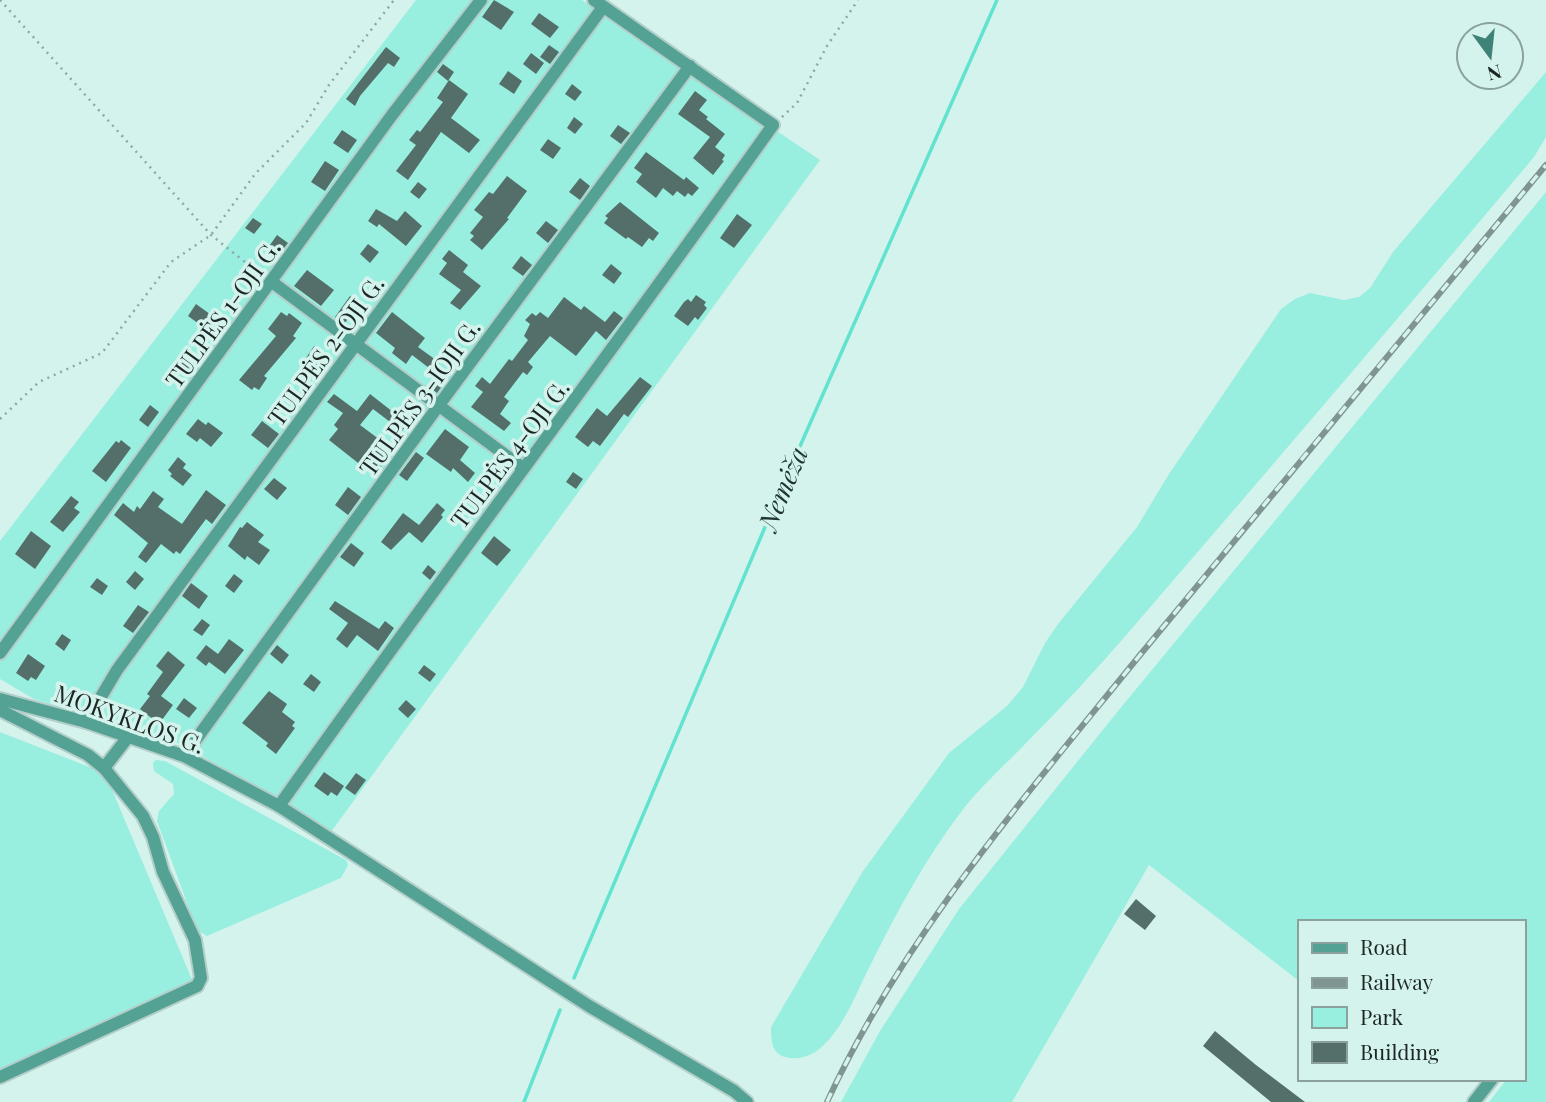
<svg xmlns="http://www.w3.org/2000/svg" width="1546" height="1102" font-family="'Playfair Display',serif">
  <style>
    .green { fill: #98efdf }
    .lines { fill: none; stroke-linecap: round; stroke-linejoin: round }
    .stream { stroke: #61e3cf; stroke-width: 3.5 }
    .building { fill: #546f69 }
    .minor-casing { stroke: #b4cec9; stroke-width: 16 }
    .path { stroke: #90a7a3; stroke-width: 2.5; stroke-dasharray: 2 5; stroke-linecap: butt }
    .minor { stroke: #54a294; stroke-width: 12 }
    .rail-casing { stroke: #809591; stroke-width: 6 }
    .rail { stroke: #d5f3ed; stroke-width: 3.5; stroke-dasharray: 10; stroke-linecap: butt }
    .labels { text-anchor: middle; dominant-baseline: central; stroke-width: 7; stroke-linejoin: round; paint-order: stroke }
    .street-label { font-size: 24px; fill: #1c2725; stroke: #d5f3ed }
    .water-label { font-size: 26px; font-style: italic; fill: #1e3531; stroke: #d5f3ed }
  </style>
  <rect width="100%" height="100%" fill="#d5f3ed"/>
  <g class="green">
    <polygon points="416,0 582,0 820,160 331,832 184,745 34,699 0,679 0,541"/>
    <path d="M1546,72V137L1534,157C1400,317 1264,475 1128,633C1096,670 1063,706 1028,741C1007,763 983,784 964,808C924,860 894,917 865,976C851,1005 827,1068 785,1057C771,1053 771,1039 771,1027L863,871L949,753L1007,706L1023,687L1045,643L1058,624L1137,527L1169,474L1281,309L1295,299L1310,293L1344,300L1359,297L1370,288L1393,252Z"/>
    <polygon points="1546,192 1546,1102 1489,1102 1507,1079 1523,1079 1523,1060 1525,1057 1523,1055 1523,922 1299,922 1299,981 1149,865 1012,1102 841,1102 880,1031 959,909 1118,711"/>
    <polygon points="0,732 105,773 193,982 0,1072"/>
    <polygon points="156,760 165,761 346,860 348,865 341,878 207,936 197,930 157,821 159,811 174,794 173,784 154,771 153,763"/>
  </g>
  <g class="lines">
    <g class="stream">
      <polyline points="574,978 782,487 997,0"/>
      <polyline points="524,1102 560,1010"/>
    </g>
  </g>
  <g class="building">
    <polygon points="494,0 514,12 501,30 482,17"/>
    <polygon points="539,13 559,27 550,38 531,24"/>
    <polygon points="549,45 559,52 550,64 540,57"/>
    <polygon points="386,47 400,58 394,67 388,63 360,96 355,106 346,99"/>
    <polygon points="531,53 544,63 536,74 523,64"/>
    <polygon points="443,64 454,72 448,81 437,72"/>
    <polygon points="508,71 522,81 514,94 499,84"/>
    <polygon points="449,80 468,94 451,118 480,140 469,153 441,132 408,180 396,171 416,145 409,140 417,130 420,132 443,102 437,98"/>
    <polygon points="572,84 582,92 575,101 565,94"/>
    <polygon points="695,91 707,100 699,110 708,117 706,119 725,134 715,147 725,155 722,160 724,161 713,175 693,158 710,137 678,114"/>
    <polygon points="574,117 583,124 575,134 567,128"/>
    <polygon points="618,125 630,133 621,144 610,136"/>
    <polygon points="342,130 357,140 348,153 333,143"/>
    <polygon points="548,139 561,148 553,159 540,150"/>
    <polygon points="646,152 684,180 686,177 699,188 692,196 688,193 685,197 677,191 673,196 663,188 656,198 636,182 642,174 634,168"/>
    <polygon points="325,161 339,170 325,191 311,182"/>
    <polygon points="507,176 527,191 507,218 509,219 482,250 470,240 474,236 470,233 483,217 474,210 489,192 493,194"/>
    <polygon points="580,178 590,186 580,200 569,192"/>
    <polygon points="418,182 427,189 419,199 410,192"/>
    <polygon points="620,202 659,233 653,241 649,238 642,247 628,237 626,239 604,223 608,218 605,216"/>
    <polygon points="376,209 397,221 405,211 422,226 406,246 379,224 377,227 368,221"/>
    <polygon points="737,214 752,225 734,248 720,238"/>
    <polygon points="253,218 262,224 254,234 245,228"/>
    <polygon points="546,221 558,230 548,243 536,233"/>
    <polygon points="277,235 288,243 280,253 270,245"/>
    <polygon points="368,244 379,252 370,263 360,254"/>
    <polygon points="449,250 468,265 463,272 481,286 460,310 450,303 461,290 439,274 447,263 442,259"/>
    <polygon points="521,256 532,265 523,276 512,268"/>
    <polygon points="611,264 622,273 614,284 602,275"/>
    <polygon points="307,270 334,290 321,306 294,286"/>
    <polygon points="696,295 706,302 704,305 707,308 698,320 695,317 688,326 674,316 684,302 688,299 691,302"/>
    <polygon points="350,296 360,303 344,324 335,317"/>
    <polygon points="564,297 581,310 584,306 605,322 614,311 623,318 606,340 596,331 576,356 550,336 528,362 533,367 527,375 523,372 504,397 509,401 500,414 511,423 504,431 471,407 483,392 475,386 482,377 490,384 509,359 512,361 528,340 524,336 530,324 525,320 532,313 536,316 540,312 548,318"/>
    <polygon points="196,304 214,317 206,329 188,316"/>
    <polygon points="281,312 287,316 289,313 302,323 293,336 296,338 264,376 267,378 259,390 254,387 252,390 239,380 276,336 268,329"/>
    <polygon points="392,312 425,338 418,347 440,363 433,371 412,355 406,364 392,353 395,348 376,333"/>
    <polygon points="314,346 328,356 315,373 302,364"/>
    <polygon points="183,354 195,363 185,377 172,368"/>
    <polygon points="440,373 447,379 437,393 432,389 434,386 430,384"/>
    <polygon points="640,377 652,386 628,417 624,414 600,446 593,441 588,447 575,437 597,408 607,416"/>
    <polygon points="334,394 357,411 370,394 393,412 396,409 411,420 402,431 373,409 360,425 391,448 384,457 387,459 381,467 378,465 372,474 329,440 338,429 334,425 343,413 327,402"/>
    <polygon points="150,405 159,412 148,427 139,420"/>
    <polygon points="198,419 206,425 208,422 223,433 211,447 200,438 197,442 186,434"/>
    <polygon points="262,421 279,434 268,448 251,435"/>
    <polygon points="445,429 469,447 460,460 475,473 468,482 453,468 451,472 426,454"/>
    <polygon points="121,440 131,448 106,482 92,471 116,441 119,443"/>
    <polygon points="416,452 424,458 407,481 399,475"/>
    <polygon points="178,457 186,464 183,468 192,475 183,486 170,476 172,474 168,470"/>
    <polygon points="573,472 583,479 576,489 566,482"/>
    <polygon points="274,478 287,488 277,500 264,489"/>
    <polygon points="348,487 361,497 348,515 335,505"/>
    <polygon points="206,490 226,505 212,524 206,519 180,554 176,551 174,554 161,544 146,563 138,557 148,543 114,515 123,503 134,512 137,506 140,509 153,491 164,499 158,507 182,524"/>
    <polygon points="71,496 79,502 74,508 80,512 63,532 50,522"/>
    <polygon points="437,503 445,510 441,515 443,517 422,543 409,532 391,550 381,542 403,513 419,525"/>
    <polygon points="247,522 264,535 258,542 270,550 259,565 247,556 245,560 228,546 240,527 242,528"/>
    <polygon points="31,531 51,546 35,569 15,554"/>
    <polygon points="494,536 511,550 497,566 481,553"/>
    <polygon points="351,543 364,553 354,567 340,557"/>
    <polygon points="428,565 436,572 430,580 422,573"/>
    <polygon points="135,571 144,579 135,590 126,582"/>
    <polygon points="234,574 243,581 234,593 225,586"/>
    <polygon points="97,578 108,586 102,595 90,587"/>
    <polygon points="191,583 208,596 199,609 182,596"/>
    <polygon points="335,601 379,629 385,621 394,628 378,651 357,635 347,648 336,639 348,623 329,609"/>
    <polygon points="138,605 149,612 133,633 123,626"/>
    <polygon points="202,619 210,625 202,636 193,630"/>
    <polygon points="62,634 71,640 64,651 55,644"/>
    <polygon points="229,639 244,650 225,674 209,662 206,666 196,658 206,645 218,654"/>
    <polygon points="277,645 289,655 282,664 270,654"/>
    <polygon points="168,651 185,665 161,696 173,705 159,724 140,709 150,696 147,694 163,672 156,666"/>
    <polygon points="28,654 45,666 36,680 31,677 28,681 16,673"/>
    <polygon points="424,665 436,674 430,682 418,673"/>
    <polygon points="311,674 321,682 314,692 303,684"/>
    <polygon points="269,691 287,704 282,712 295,722 292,726 295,728 276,754 266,746 268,743 242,723"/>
    <polygon points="184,698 197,708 189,718 176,709"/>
    <polygon points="406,700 416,709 408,718 398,709"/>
    <polygon points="324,772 344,786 337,796 331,792 328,796 314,786"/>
    <polygon points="356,773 366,780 355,795 345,788"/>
    <polygon points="1136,899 1156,916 1145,930 1124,914"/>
    <polygon points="1215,1031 1256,1065 1305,1102 1271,1102 1203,1046"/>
  </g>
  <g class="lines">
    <g class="minor-casing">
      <g id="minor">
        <polyline points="272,282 523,468"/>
        <polyline points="0,653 392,115 481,0"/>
        <polyline points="0,699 86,722 184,756 279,806 589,1006 734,1091 747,1102"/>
        <polyline points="0,710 88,755 104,768 143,816 153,837 163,872 195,940 201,978 197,986 0,1077"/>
        <polyline points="86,722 117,670 603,7"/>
        <polyline points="184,756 439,405 690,66"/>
        <polyline points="104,768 128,737"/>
        <path d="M279,806C441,577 611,354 773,125L594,0"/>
        <polyline points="1474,1102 1492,1079"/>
      </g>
    </g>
    <g class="path">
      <polyline points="0,0 211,235 260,274"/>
      <polyline points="782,117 797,103 827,46 858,0"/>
      <polyline points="0,419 39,382 102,353 171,262 211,235 255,174 306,123 329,85 394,0"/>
    </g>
    <use href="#minor" class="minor"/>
    <g class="rail-casing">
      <path id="rail" d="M827,1102C904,935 1025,797 1140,655C1275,491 1411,328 1546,165"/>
    </g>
    <use href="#rail" class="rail"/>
  </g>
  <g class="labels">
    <g class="street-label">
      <text transform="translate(222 313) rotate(-54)">TULPĖS 1-OJI G.</text>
      <text transform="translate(325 350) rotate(-54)">TULPĖS 2-OJI G.</text>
      <text transform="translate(419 397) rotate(-54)">TULPĖS 3-IOJI G.</text>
      <text transform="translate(509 453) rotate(-53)">TULPĖS 4-OJI G.</text>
      <text transform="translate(130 718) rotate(20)">MOKYKLOS G.</text>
    </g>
    <g class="water-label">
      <text transform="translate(782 488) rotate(-67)">Nemėža</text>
    </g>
  </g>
  <rect x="1298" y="920" width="228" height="161" fill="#d5f3ed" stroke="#8ba19d" stroke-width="2"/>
  <rect x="1312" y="943" width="35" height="10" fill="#54a294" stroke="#8ba19d" stroke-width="2"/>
  <text x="1360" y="955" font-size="21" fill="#1c2725">Road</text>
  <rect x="1312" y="978" width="35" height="10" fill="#809591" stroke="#8ba19d" stroke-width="2"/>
  <text x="1360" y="990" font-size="21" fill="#1c2725">Railway</text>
  <rect x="1312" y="1007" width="35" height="21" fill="#98efdf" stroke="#8ba19d" stroke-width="2"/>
  <text x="1360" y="1025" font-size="21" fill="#1c2725">Park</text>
  <rect x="1312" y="1042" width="35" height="21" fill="#546f69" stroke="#8ba19d" stroke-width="2"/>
  <text x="1360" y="1060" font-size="21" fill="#1c2725">Building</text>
  <g transform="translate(1490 56) rotate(165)"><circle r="33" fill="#d5f3ed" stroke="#8ba19d" stroke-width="2"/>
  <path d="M0-5L12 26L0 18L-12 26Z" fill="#3f8378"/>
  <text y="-10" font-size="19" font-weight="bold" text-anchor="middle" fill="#1c2725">N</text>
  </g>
</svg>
